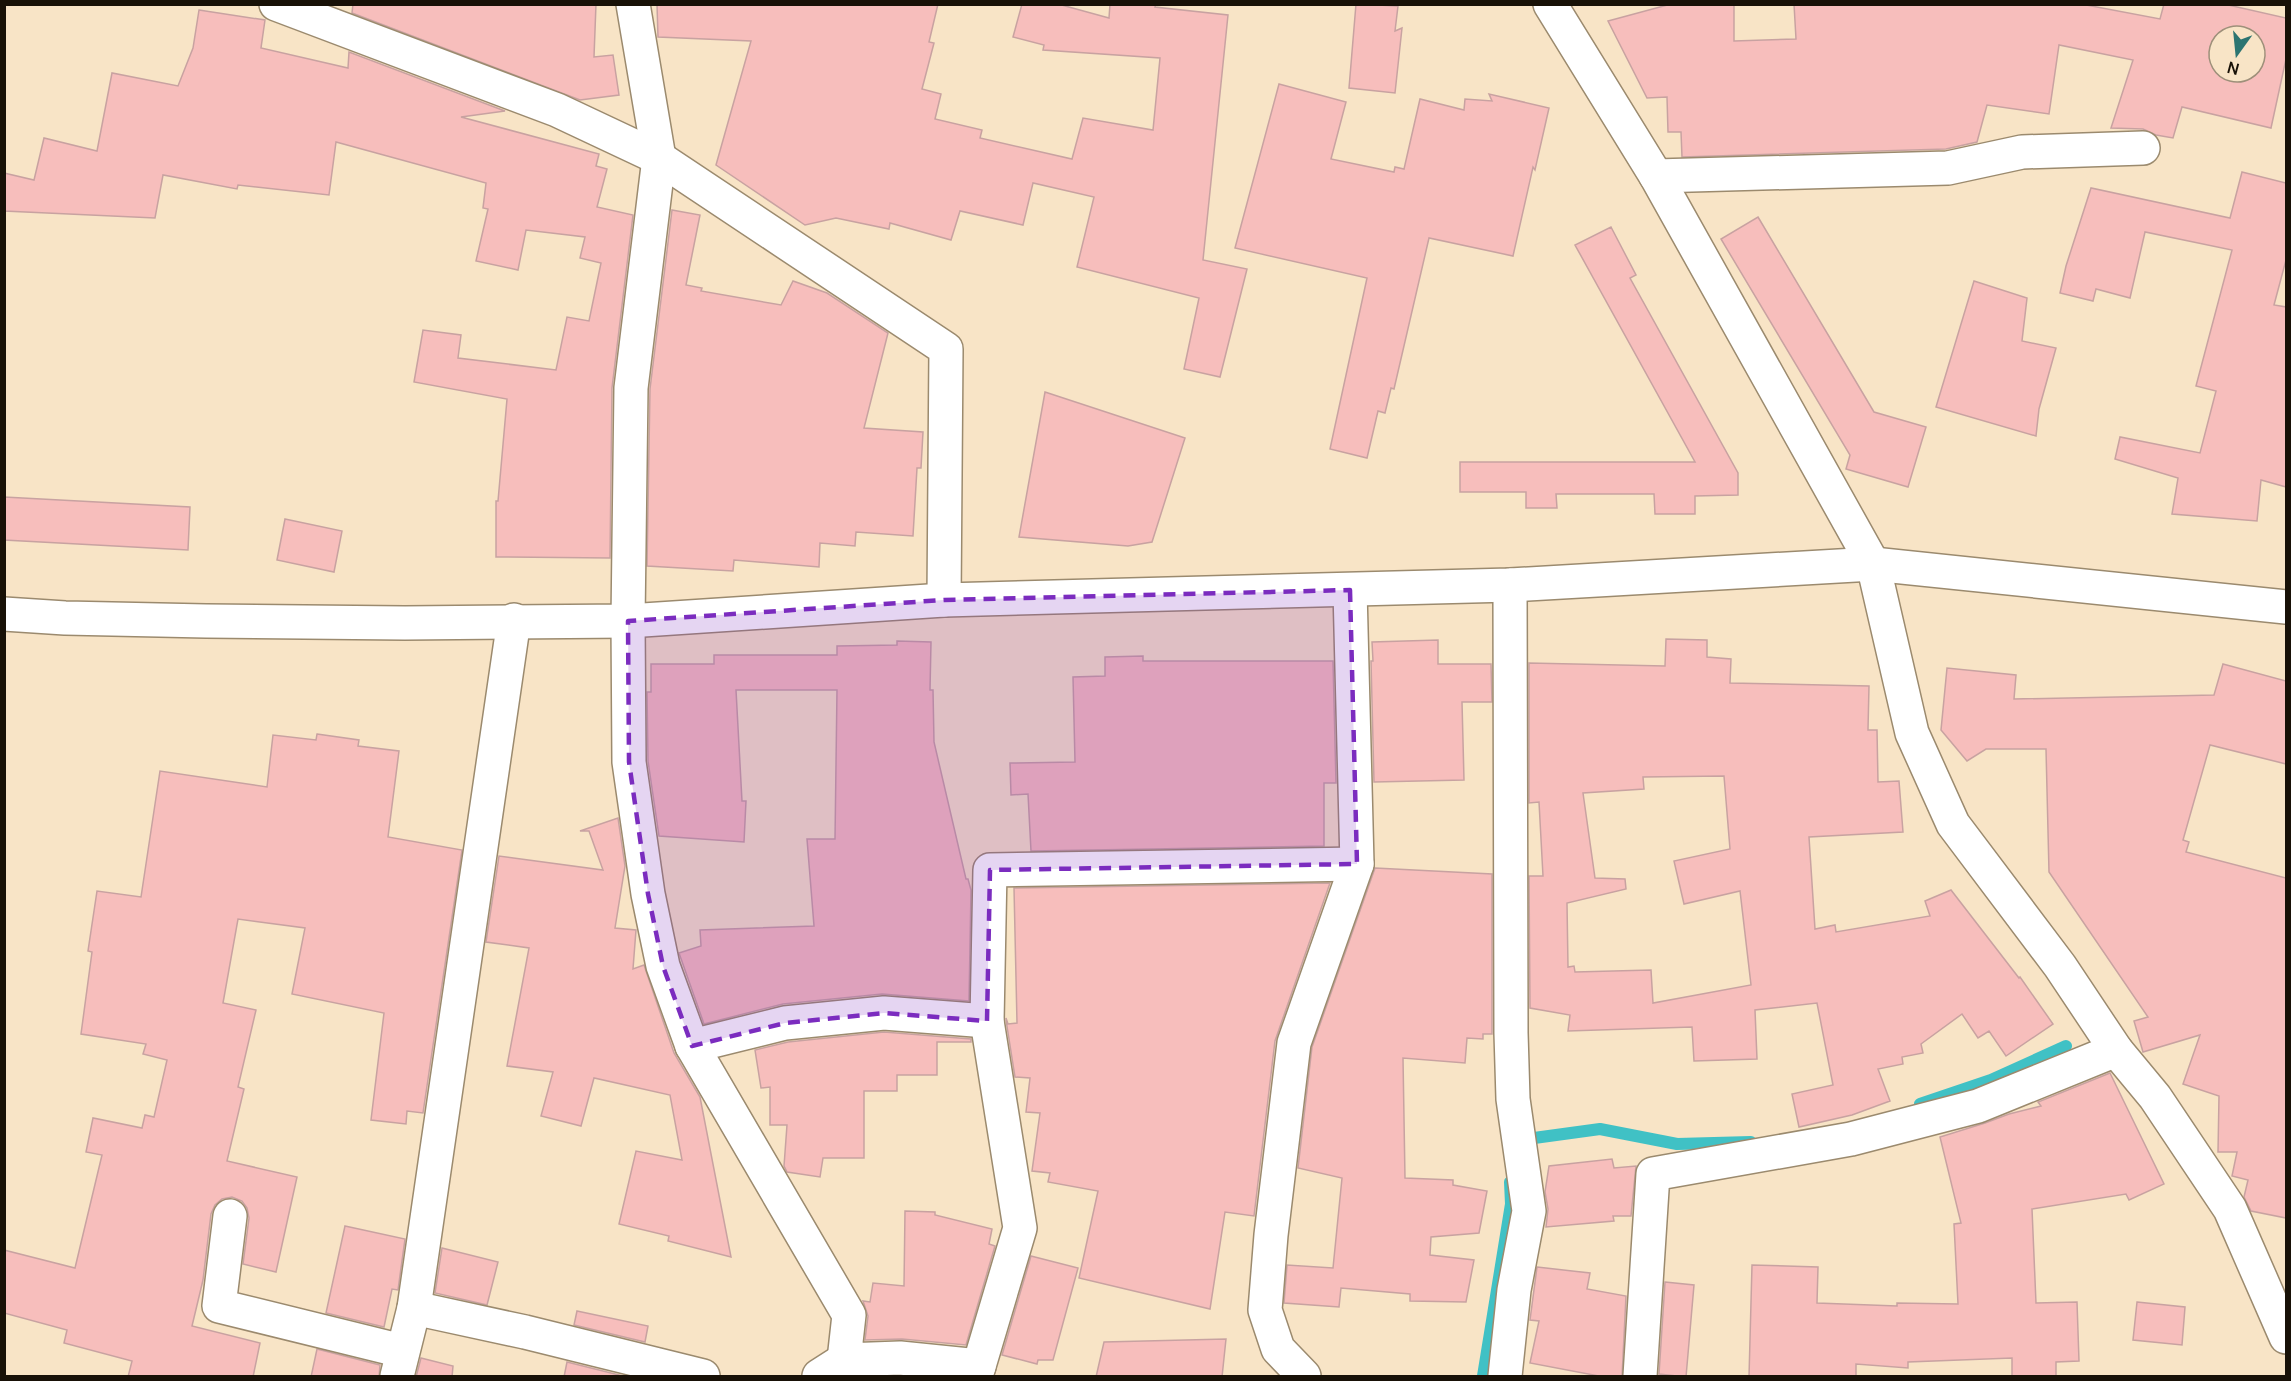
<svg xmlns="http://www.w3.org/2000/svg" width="2291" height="1381" font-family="Manrope,sans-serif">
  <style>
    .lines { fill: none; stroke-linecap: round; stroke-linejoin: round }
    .stream { stroke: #40c1c5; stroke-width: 12 }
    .building { fill: #f7bebc; stroke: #c8a2a1; stroke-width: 1.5; fill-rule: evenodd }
    .minor-casing { stroke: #9b8a6e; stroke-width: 36 }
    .minor { stroke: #fff; stroke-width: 33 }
    .marked { fill: #7b2cbf; fill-opacity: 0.2; stroke: #7b2cbf; stroke-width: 4.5; stroke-dasharray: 12 8; stroke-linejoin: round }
  </style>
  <rect width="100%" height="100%" fill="#f8e4c6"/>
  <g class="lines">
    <g class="stream">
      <polyline points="1920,1104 1991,1080 2066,1046"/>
      <polyline points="1519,1140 1600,1129 1677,1144 1751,1142"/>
      <polyline points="1483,1376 1511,1204 1510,1182"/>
    </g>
  </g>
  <g class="building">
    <polygon points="353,4 596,4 594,57 613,55 619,95 580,100 352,13"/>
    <polygon points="657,4 938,4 929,42 934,43 922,89 941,94 935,119 982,130 980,138 1072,159 1083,118 1153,130 1160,58 1043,50 1044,45 1013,37 1022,4 1058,4 1109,18 1110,4 1156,4 1155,7 1228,15 1203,260 1247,269 1220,377 1184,369 1199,298 1077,267 1094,197 1033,183 1023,225 960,211 951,240 890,223 889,229 836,218 805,225 716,165 751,41 658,37"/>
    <polygon points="1356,4 1398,6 1395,31 1402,28 1395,93 1349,88"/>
    <path d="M1671,4H1734V41L1796,39L1794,4H2081L2160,19L2164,4H2224L2286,18V59L2271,128L2182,107L2173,138L2156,135L2143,129L2111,128L2133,60L2059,45L2049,114L1987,105L1977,142L1946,149L1682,157L1681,132H1668L1667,97L1647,98L1608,21ZM2219,36H2255V72H2219Z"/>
    <polygon points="199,10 265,20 261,48 348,68 349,52 505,111 461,117 599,154 596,166 607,169 597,207 633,215 612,388 610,558 496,557 496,501 498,501 507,399 414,382 423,330 461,335 458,358 556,370 567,317 589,321 601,263 580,258 585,237 526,230 518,270 476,261 488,209 483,208 486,183 336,142 329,195 238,185 237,189 163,175 155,218 4,211 4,173 34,180 44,138 97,151 112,73 178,86 193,48"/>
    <polygon points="1279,84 1346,102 1331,159 1394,172 1395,167 1404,169 1420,99 1464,110 1465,99 1492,101 1489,94 1549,108 1535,170 1533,167 1513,256 1429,238 1394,389 1391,388 1385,413 1378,411 1367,458 1330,449 1367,278 1235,248"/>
    <polygon points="2242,172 2286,183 2286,260 2274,305 2286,307 2286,487 2261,480 2257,521 2172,514 2178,478 2115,459 2120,437 2200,453 2216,391 2196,386 2232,250 2145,232 2130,298 2096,289 2093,301 2060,293 2066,266 2091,188 2230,218"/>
    <polygon points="672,210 700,215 686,285 702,288 701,291 781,305 793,281 827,293 888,333 864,428 923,432 921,468 917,468 913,536 856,532 855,546 820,543 819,567 734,560 733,571 647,566 650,389"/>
    <polygon points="1758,217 1874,412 1926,427 1908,487 1846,469 1850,455 1721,239"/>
    <polygon points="1611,227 1636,275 1630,278 1738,473 1738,495 1695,496 1695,514 1655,514 1654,494 1556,494 1557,508 1526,508 1526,492 1460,492 1460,462 1695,462 1575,245"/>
    <polygon points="1974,281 2027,298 2022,341 2056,348 2039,409 2036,436 1936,407"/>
    <polygon points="1045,392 1185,438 1152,542 1128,546 1019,537"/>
    <polygon points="4,497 190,507 188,550 4,540"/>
    <polygon points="285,519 342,531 334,572 277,560"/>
    <path d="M1666,639L1707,640V657L1731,659L1730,683L1869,686L1868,730H1877L1878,782L1899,781L1903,832L1809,837L1815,929L1835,925L1836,932L1930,916L1925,901L1951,890L2019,978L2020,977L2053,1024L2006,1056L1989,1031L1978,1038L1962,1014L1921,1044L1923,1053L1902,1057L1903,1064L1878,1069L1890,1101L1852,1115L1799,1127L1792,1094L1833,1085L1817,1003L1755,1010L1757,1059L1694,1061L1692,1027L1568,1031L1570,1015L1530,1008L1529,876H1543L1539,802L1529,803V663L1665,666ZM1724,776L1730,849L1674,861L1684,904L1740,891L1751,985L1653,1003L1651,970L1575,972L1574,966L1568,967L1567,903L1626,889L1625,879L1595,878L1583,793L1644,789L1643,777Z"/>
    <polygon points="1438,640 1438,664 1491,664 1492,702 1462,702 1464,780 1374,782 1371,661 1373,661 1372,642"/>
    <polygon points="897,641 931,642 930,690 933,690 934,742 966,879 968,879 971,890 969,1001 882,994 783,1004 704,1024 679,953 701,946 700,930 814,926 807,839 835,839 837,690 736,690 742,801 746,801 744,842 659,836 648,761 647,692 651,692 651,664 714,664 714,655 837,655 837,646 897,645"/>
    <polygon points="1143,656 1143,661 1333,661 1336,783 1324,783 1324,846 1031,851 1028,794 1011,795 1010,763 1075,762 1073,677 1105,676 1105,657"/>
    <polygon points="2223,664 2286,681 2286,764 2210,745 2183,840 2189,842 2186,852 2286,878 2286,1218 2251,1211 2244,1197 2248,1180 2232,1176 2237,1152 2218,1152 2219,1096 2183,1084 2200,1035 2143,1052 2134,1021 2148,1017 2049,872 2046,749 1986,749 1967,761 1941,730 1947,668 2016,675 2014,699 2214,695"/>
    <polygon points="317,734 359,740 358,746 399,751 388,837 462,850 423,1113 407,1111 406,1124 371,1120 384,1013 292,994 305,928 238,919 223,1003 256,1010 238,1087 244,1089 227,1161 297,1177 276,1272 243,1264 249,1218 247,1208 242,1201 232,1197 222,1199 215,1205 211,1214 203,1280 192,1326 260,1343 253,1377 128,1377 132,1361 64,1343 67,1330 4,1313 4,1250 75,1268 102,1155 86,1152 93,1118 142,1128 145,1115 154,1117 167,1060 143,1054 146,1044 81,1034 92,952 88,951 97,891 141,897 160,771 267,787 273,735 316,740"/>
    <polygon points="618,818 625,866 615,928 636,930 633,969 644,965 674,1053 700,1097 731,1257 668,1241 669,1236 619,1224 636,1151 682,1160 670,1095 594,1078 581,1126 541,1116 553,1072 507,1066 529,948 486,942 499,856 603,870 589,831 580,831"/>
    <polygon points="1375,868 1492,874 1492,1034 1483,1034 1483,1039 1467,1038 1465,1063 1403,1058 1405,1178 1453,1180 1453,1185 1487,1191 1479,1233 1431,1237 1430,1255 1474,1260 1466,1302 1410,1301 1410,1294 1341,1288 1339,1307 1284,1303 1287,1265 1333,1268 1342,1178 1298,1168 1312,1047"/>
    <polygon points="1330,883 1275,1041 1254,1216 1225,1212 1210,1309 1079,1278 1098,1191 1048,1182 1050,1173 1032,1171 1040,1113 1026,1112 1030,1078 1015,1077 1006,1020 1006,1018 1008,1024 1017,1023 1014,888"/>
    <polygon points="884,1032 971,1039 971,1042 937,1042 937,1075 897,1075 897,1091 864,1091 864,1158 823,1158 820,1177 787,1172 784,1166 787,1125 770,1125 770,1087 761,1088 755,1050 788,1042"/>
    <polygon points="2110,1073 2164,1184 2129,1200 2126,1194 2032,1209 2036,1303 2077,1302 2079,1361 2056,1362 2056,1377 2012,1377 2012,1358 1908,1362 1908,1368 1856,1364 1856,1377 1749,1377 1752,1265 1818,1267 1817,1303 1897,1306 1897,1303 1958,1304 1954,1224 1961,1223 1940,1137 1985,1123 2009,1114 2041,1106 2038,1102"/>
    <polygon points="1612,1159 1614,1168 1636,1166 1631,1216 1613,1216 1614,1221 1546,1227 1548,1209 1545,1192 1549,1166"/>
    <polygon points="905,1211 935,1212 935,1215 992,1229 989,1244 995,1246 966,1345 902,1339 865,1340 868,1316 863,1301 870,1302 873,1283 904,1286"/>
    <polygon points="345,1226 405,1239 398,1290 392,1289 384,1327 326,1313"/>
    <polygon points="442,1248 498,1262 487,1305 435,1293"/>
    <polygon points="1031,1256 1078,1268 1053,1360 1038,1360 1037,1364 1002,1355"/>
    <polygon points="1537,1267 1590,1273 1587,1289 1626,1296 1622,1377 1604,1377 1530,1363 1539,1321 1530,1320"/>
    <polygon points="1665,1282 1694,1285 1686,1377 1659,1374"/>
    <polygon points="2137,1302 2185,1307 2182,1345 2133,1340"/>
    <polygon points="577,1311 648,1326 645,1342 574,1325"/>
    <polygon points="1226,1339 1222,1377 1096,1377 1104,1342"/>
    <polygon points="317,1349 380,1365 379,1377 311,1377"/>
    <polygon points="421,1358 453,1366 452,1377 416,1377"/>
    <polygon points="567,1362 627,1377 564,1377"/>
  </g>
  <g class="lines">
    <g class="minor-casing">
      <g id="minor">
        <polyline points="276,4 557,110 659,158 946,349 944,600"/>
        <polyline points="633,4 659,158 631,388 628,621 629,762 648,894 663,966 692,1046 849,1315 844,1360 900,1358 979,1366"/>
        <polyline points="1550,4 1656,176 1873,564 1912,733 1953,824 2060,966 2116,1050 2155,1097 2230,1209 2286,1337"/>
        <polyline points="1656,176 1948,168 2022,152 2143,148"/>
        <polyline points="4,614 65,618 206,621 405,623 628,621 944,600 1510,585 1873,564 2286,607"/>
        <polyline points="692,1046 785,1023 884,1013 987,1021"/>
        <polyline points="230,1216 219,1306 402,1351"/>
        <polyline points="414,1308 525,1332 703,1376"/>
        <polyline points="397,1376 414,1308 514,620"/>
        <polyline points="819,1376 844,1360"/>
        <polyline points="976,1376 1020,1228 987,1021 990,870 1357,864"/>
        <polyline points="1304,1376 1278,1349 1265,1310 1271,1235 1294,1043 1357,864 1350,590"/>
        <polyline points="1505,1376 1514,1290 1529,1211 1513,1099 1511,1033 1510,585"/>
        <polyline points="1640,1376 1653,1174 1851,1139 1978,1106 2116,1050"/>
      </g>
    </g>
    <use href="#minor" class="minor"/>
  </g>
  <path class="marked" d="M1350,590L1357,864L990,870L987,1021L884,1013L785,1023L692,1046L663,966L648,894L629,762L628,621L944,600Z"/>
  <rect width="2291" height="1381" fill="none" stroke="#181107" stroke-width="12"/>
  <g transform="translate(2237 54) rotate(195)"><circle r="28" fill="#f8e4c6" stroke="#9e907a" stroke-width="1.5"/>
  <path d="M0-4.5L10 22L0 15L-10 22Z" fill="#2c7571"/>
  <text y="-9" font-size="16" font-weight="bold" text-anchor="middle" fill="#181107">N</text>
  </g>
</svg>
